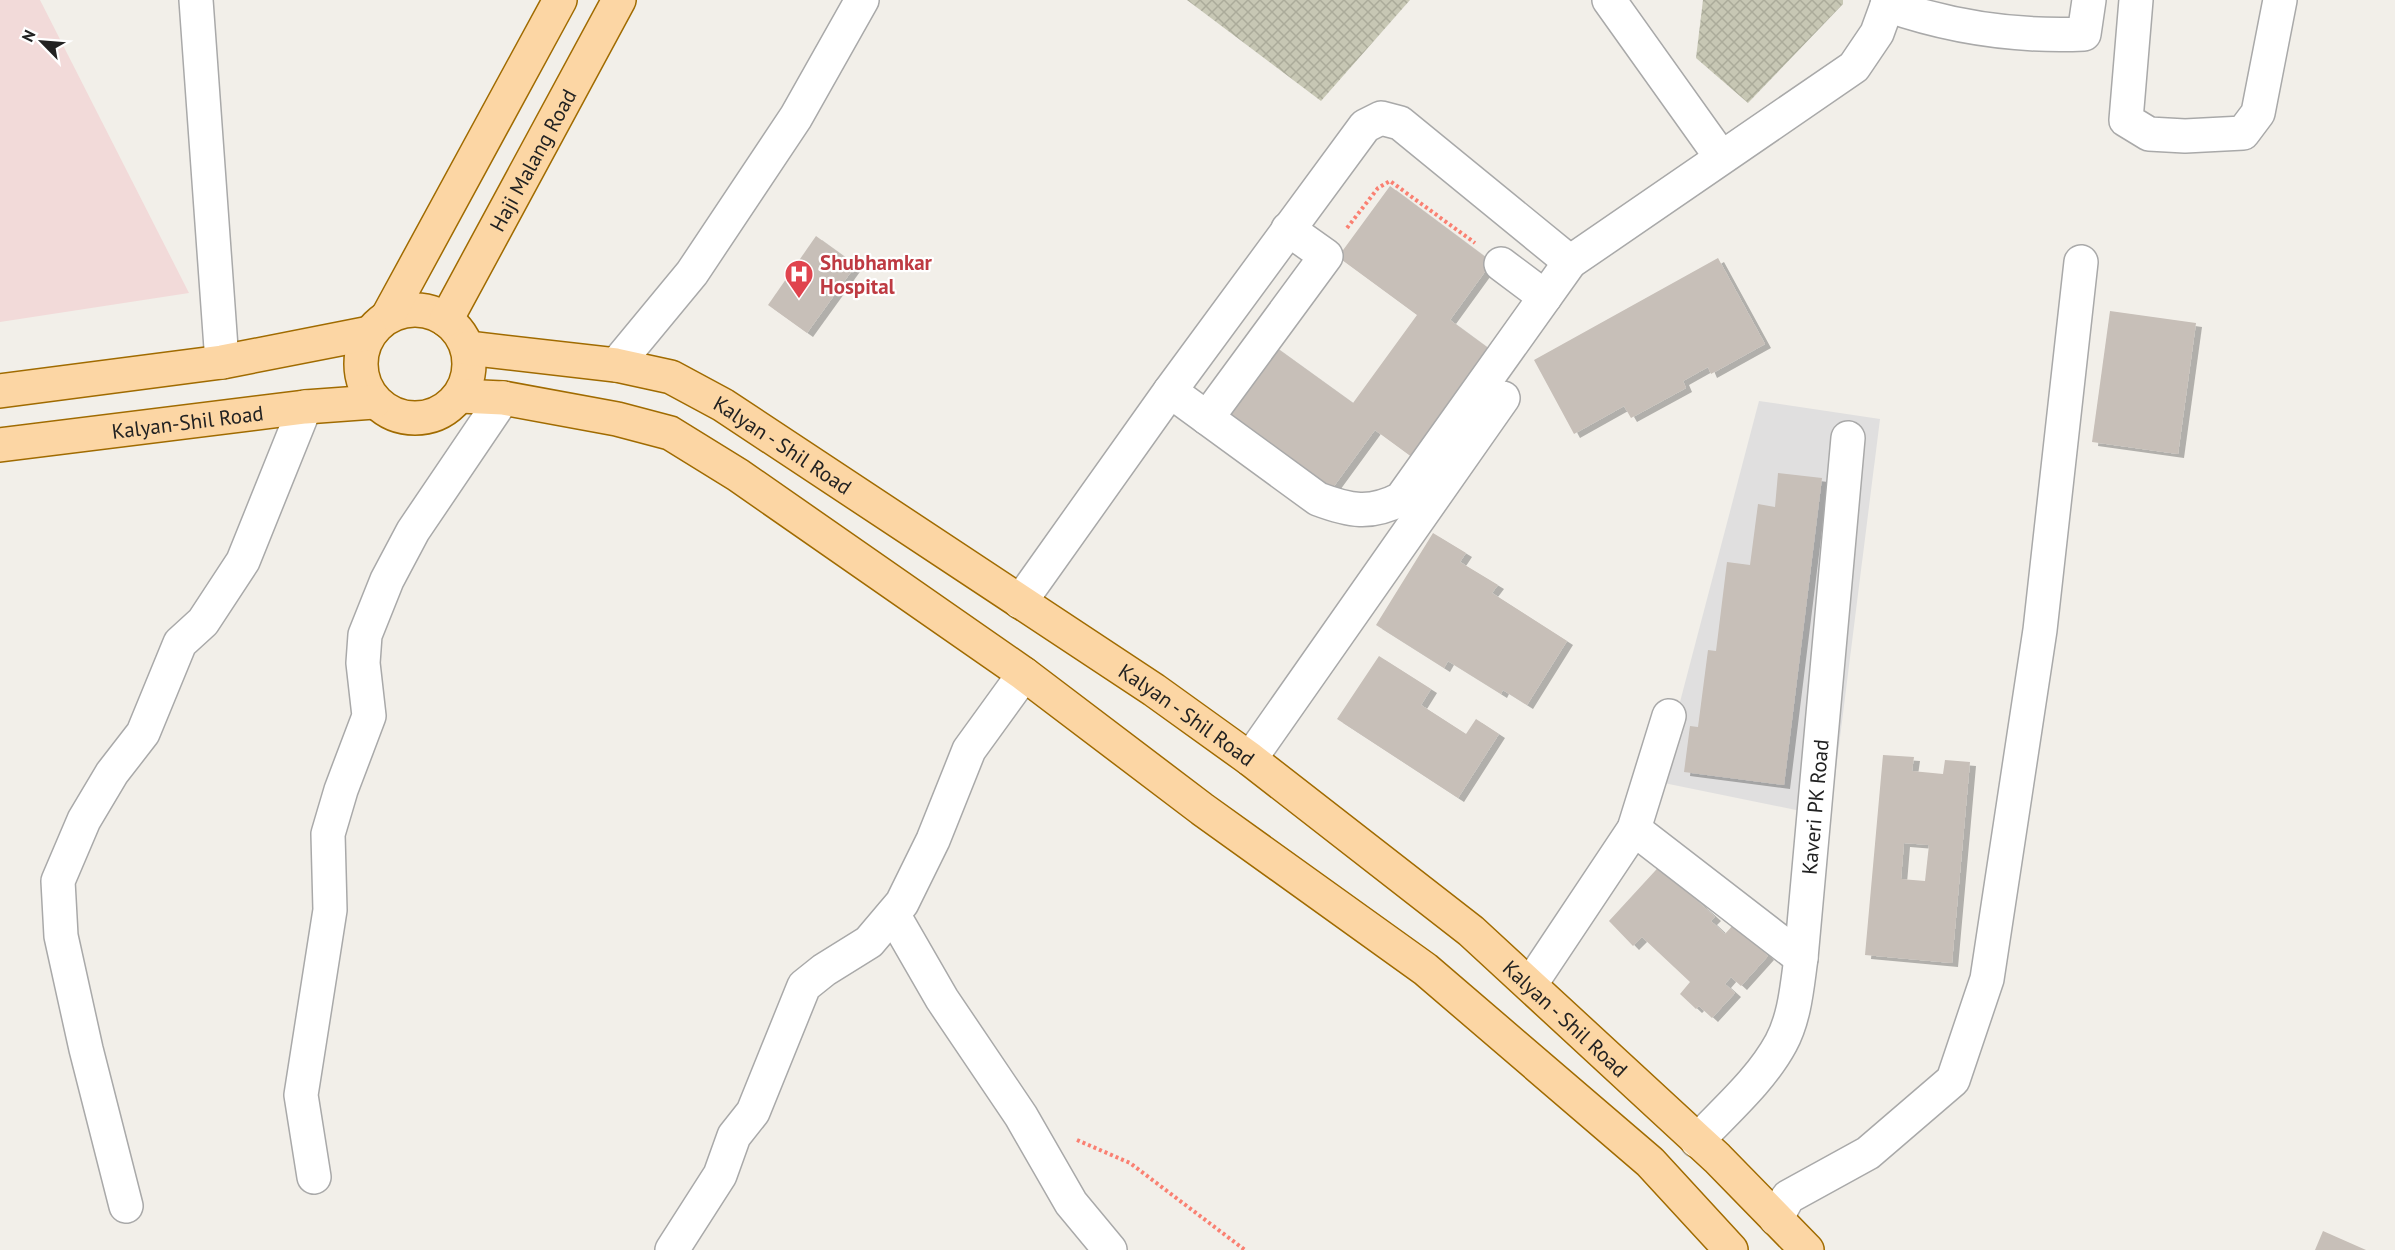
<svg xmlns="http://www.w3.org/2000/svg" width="2395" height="1250" font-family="'PT Sans',sans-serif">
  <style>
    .residential { fill: #e0dfdf }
    .commercial { fill: #f2dad9 }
    .construction { fill: url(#construction-cross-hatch) }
    .building { fill: #c7bfb8; fill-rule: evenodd; filter: url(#shadow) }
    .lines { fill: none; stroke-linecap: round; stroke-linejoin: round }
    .minor-casing { stroke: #a9a9a9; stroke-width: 36 }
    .major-casing { stroke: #a06b00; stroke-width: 36 }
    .path { stroke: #fa8072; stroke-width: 4; stroke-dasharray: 3 3; stroke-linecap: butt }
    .minor { stroke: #fff; stroke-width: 33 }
    .major { stroke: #fcd6a4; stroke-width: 33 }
    .labels { text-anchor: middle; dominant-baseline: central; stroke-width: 4.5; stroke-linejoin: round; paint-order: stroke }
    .street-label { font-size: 21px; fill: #222; stroke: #fff }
    .health-label { font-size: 21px; font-weight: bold; fill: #be3a42; stroke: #fff; text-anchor: start }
  </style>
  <defs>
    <pattern id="construction-cross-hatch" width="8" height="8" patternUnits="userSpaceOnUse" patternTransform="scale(1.5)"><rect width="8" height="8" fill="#c7c7b4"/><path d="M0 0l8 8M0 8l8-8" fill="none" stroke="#abab9a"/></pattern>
    <filter id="shadow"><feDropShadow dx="6" dy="4" stdDeviation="0" flood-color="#0004"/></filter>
  </defs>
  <rect width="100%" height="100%" fill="#f2efe9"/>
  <polygon class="residential" points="1759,401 1880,419 1830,817 1659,782"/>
  <polygon class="commercial" points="0,0 40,0 189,293 0,322"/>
  <g class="construction">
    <polygon points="1187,0 1410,0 1321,101"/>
    <polygon points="1703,0 1843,0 1843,4 1748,103 1696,58"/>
  </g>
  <g class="building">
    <polygon points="1390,186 1492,262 1450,320 1499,356 1420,463 1375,430 1329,493 1223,414 1274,346 1353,403 1417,315 1338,257"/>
    <polygon points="816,236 856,265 807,333 768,305"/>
    <polygon points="1718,258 1765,344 1711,374 1708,367 1683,381 1686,388 1631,418 1624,406 1574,434 1534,360"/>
    <polygon points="2110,311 2196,323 2178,454 2092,442"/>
    <polygon points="1778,473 1822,478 1784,785 1684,772 1690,726 1698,727 1708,650 1716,651 1727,562 1750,565 1758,504 1775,507"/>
    <polygon points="1433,533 1466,553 1460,562 1498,585 1492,593 1567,641 1527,705 1503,690 1501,694 1448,661 1444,668 1376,625"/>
    <polygon points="1379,656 1431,689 1421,705 1466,734 1476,719 1499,734 1458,798 1337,719"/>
    <path d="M1883,755L1914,757L1912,771L1943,774L1945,760L1970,762L1952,963L1865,955ZM1904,843L1929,845L1925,881L1901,879Z"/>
    <polygon points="1666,859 1700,892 1694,898 1715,917 1711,921 1725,934 1734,924 1768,956 1741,986 1731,977 1725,984 1735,993 1712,1018 1699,1006 1696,1009 1680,994 1690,982 1642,937 1633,946 1609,921"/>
    <polygon points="2323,1231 2366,1250 2315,1250"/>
  </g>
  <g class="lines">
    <g class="minor-casing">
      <g id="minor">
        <polyline points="196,0 222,362"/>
        <polyline points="1609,0 1721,157"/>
        <polyline points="2136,0 2126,120 2149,134 2185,136 2243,133 2258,113 2280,0"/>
        <path d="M1887,5C1950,27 2016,37 2084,34L2089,0"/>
        <polyline points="1501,264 1545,297"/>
        <polyline points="616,365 692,273 796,117 862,0"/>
        <path d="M1170,391L1318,499C1350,511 1370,515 1401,499L1570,262L1854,67L1877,33L1889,0"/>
        <polyline points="1207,418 1326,256 1288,229"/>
        <polyline points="1020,602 1170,391 1365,126 1381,118 1400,123 1570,262"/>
        <polyline points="1250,759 1503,398"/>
        <polyline points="1634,829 1801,958"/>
        <polyline points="893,914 942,999 1021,1116 1071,1203 1110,1250"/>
        <polyline points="1530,985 1634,829 1669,716"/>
        <path id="s1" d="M1697,1141C1726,1110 1761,1080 1781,1043C1795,1017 1797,986 1801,958L1848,438"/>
        <polyline points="314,1177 301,1095 330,910 328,834 341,790 369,716 363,663 365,635 387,580 413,531 503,398"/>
        <polyline points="126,1206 86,1049 61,936 58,881 84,820 112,773 143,733 180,643 203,622 243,561 305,407"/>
        <polyline points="1776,1219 1788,1197 1868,1153 1953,1080 1987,979 2040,630 2081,262"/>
        <polyline points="672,1250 720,1175 734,1136 753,1112 804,986 824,970 869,942 902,903 933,840 969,750 1024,674"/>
      </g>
    </g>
    <g class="major-casing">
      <g id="major">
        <circle cx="415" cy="364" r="54"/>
        <polyline points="388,316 560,0"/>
        <path id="s2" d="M446,320L619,0"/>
        <path id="s3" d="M468,348L616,365L671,377L723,405L1154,690L1250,759L1471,931L1717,1158L1807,1250"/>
        <polyline points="0,391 222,362 370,333"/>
        <polyline points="460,396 503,398 617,419 670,433 738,475 1024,674 1202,809 1425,969 1650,1162 1731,1250"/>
        <path id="s4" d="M0,445L305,407L374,402"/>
      </g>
    </g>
    <g class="path">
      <polyline points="1347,228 1378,188 1390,181 1475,243"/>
      <polyline points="1077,1140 1130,1163 1245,1250"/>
    </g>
    <use href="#minor" class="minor"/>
    <use href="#major" class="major"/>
  </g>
  <defs>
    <g id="hospital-pin" transform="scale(1.5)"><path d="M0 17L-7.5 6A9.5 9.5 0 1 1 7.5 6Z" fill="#e0444e" stroke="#fff"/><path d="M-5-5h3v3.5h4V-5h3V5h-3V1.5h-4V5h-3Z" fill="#fff"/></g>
  </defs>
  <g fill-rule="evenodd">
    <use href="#hospital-pin" x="799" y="274"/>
  </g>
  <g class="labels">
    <g class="street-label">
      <text stroke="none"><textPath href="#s2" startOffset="182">Haji Malang Road</textPath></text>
      <text stroke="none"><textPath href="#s4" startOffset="189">Kalyan-Shil Road</textPath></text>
      <text stroke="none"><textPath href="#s3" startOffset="336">Kalyan - Shil Road</textPath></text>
      <text stroke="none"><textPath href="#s3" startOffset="822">Kalyan - Shil Road</textPath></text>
      <text stroke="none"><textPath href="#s1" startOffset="369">Kaveri PK Road</textPath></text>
      <text stroke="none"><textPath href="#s3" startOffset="1308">Kalyan - Shil Road</textPath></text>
    </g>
    <g class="health-label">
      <text x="820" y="262">Shubhamkar<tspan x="820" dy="24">Hospital</tspan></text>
    </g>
  </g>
  <g transform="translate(42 42) rotate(295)" stroke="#ffffff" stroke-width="4.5" paint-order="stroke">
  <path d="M0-4.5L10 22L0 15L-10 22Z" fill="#222222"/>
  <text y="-9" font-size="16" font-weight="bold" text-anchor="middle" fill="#222222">N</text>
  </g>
</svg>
